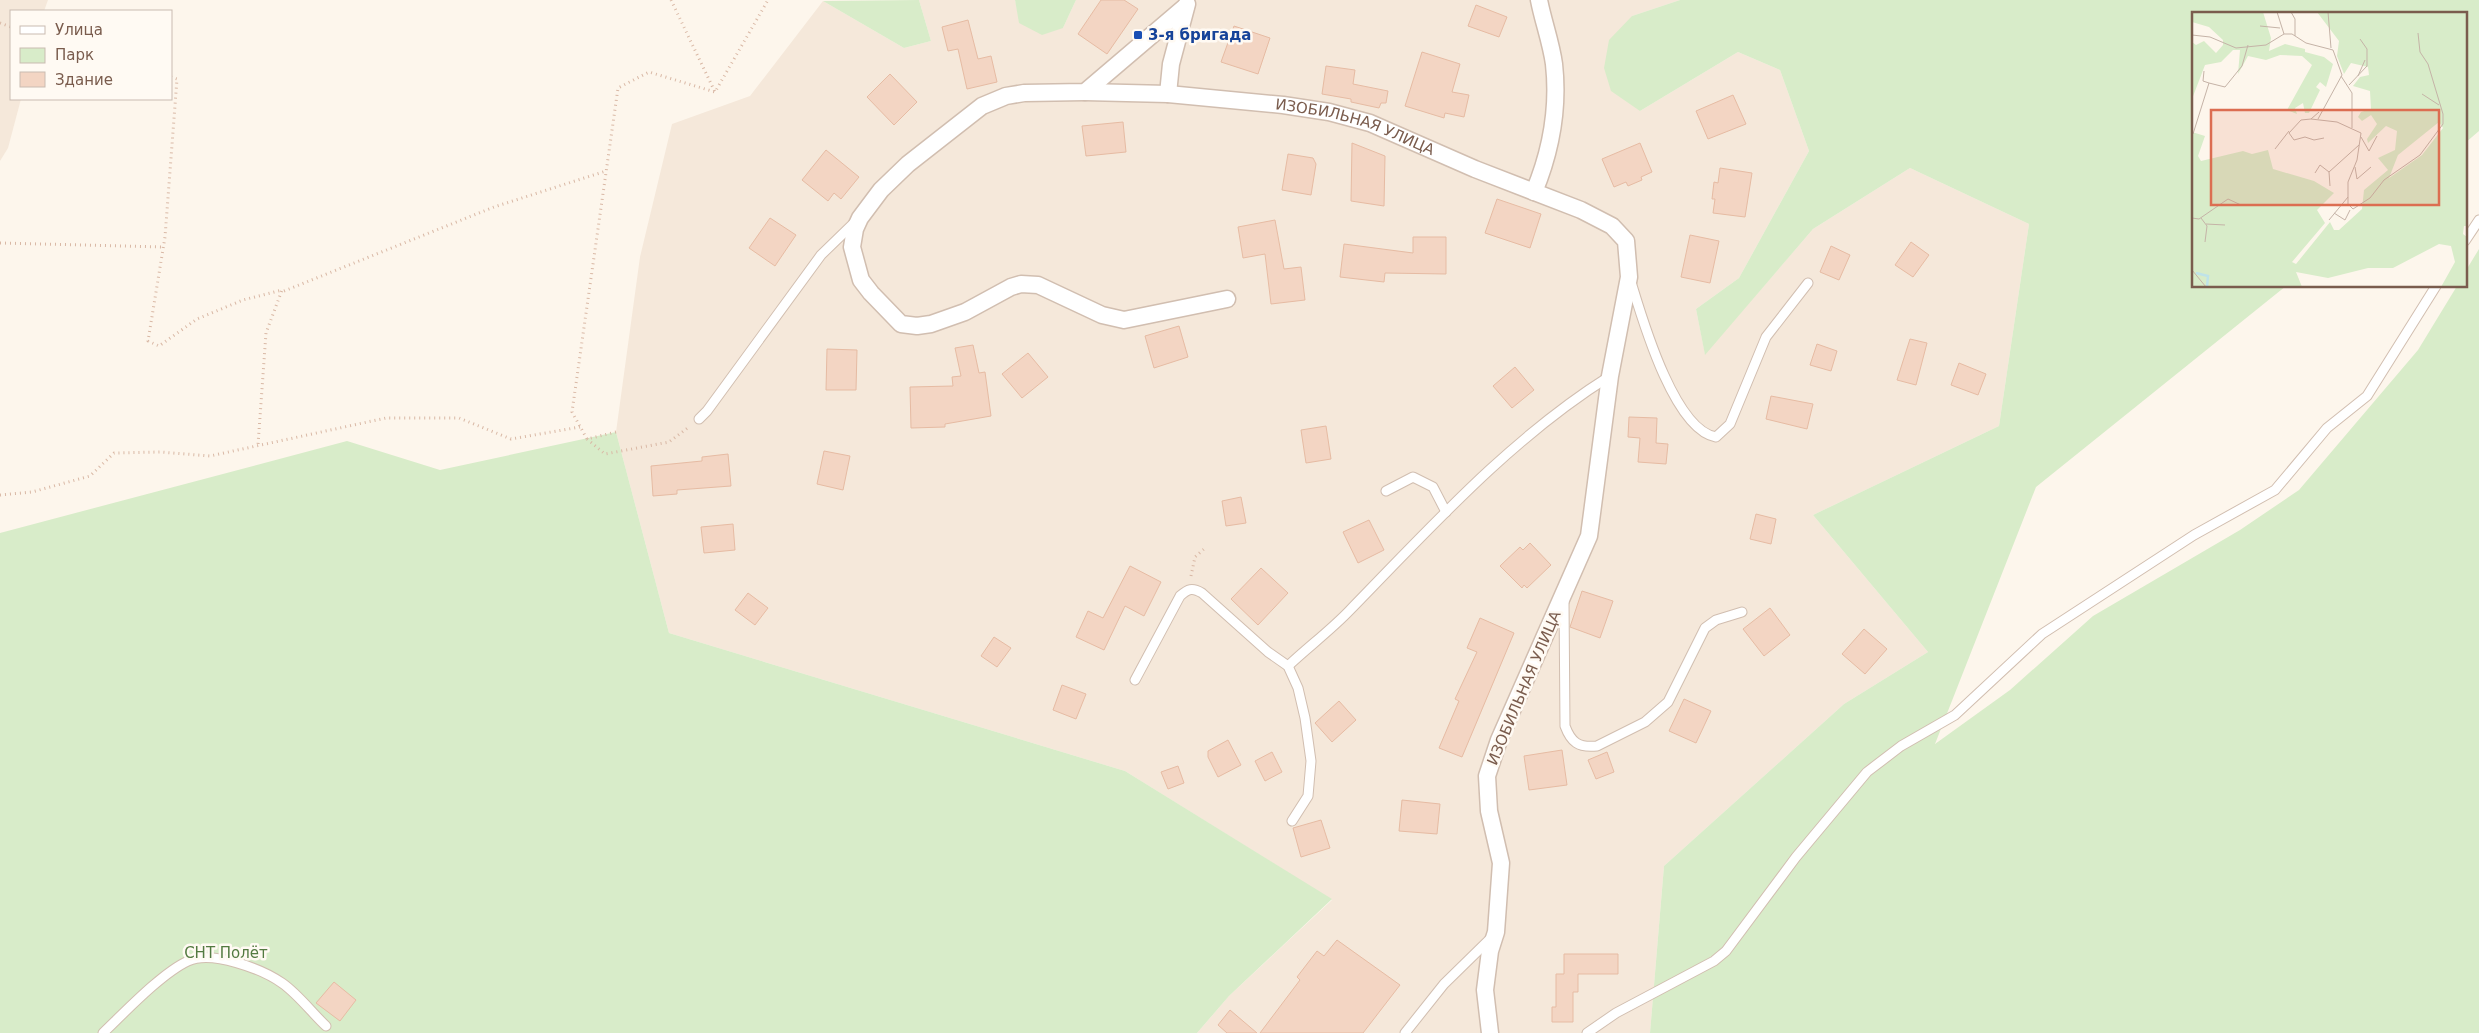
<svg xmlns="http://www.w3.org/2000/svg" width="2479" height="1033" font-family="'DejaVu Sans',sans-serif">
  <style>
    .residential { fill: #f5e8da }
    .green { fill: #d8ecc9 }
    .building { fill: #f3d5c3; stroke: #e6bba3 }
    .lines { fill: none; stroke-linecap: round; stroke-linejoin: round }
    .service-casing { stroke: #d1beb0; stroke-width: 11 }
    .minor-casing { stroke: #d1beb0; stroke-width: 19 }
    .path { stroke: #d9b8a5; stroke-width: 3; stroke-dasharray: 1 4; stroke-linecap: butt }
    .service { stroke: #fff; stroke-width: 9 }
    .minor { stroke: #fff; stroke-width: 16 }
    .transit-dot { fill: #1a4fb4; stroke: #fffaf3; stroke-width: 2 }
    .labels { text-anchor: middle; dominant-baseline: central; stroke-width: 5; stroke-linejoin: round; paint-order: stroke }
    .transit-label { font-size: 15px; font-weight: bold; fill: #164399; stroke: #fffaf3; text-anchor: start }
    .street-label { font-size: 15px; fill: #7a5c4d; stroke: #fffaf3 }
    .park-label { font-size: 15px; fill: #537a41; stroke: #fffaf3 }
    .inset-river { fill: none; stroke: #bfe3e8; stroke-width: 2.5 }
    .inset-road { fill: none; stroke: #c5b3a7; stroke-width: 1 }
    .view { fill: #dc6d51; fill-opacity: 0.15; stroke: #dc6d51; stroke-width: 2.5 }
    .inset-edge { fill: none; stroke: #7a5c4d; stroke-width: 2.5 }
  </style>
  <rect width="100%" height="100%" fill="#fdf6ec"/>
  <g class="residential">
    <polygon points="0,0 48,0 44,11 11,11 11,99 21,99 8,148 0,161"/>
    <polygon points="919,0 1015,0 1020,23 1063,28 1076,0 1680,0 1632,16 1640,111 1738,52 1780,70 1809,151 1739,278 1696,309 1705,354 1813,229 1910,168 2029,224 1999,426 1813,515 1928,652 1844,704 1664,866 1650,1033 1197,1033 1229,996 1332,900 1125,771 669,633 616,432 640,257 672,124 750,96 823,1 904,48 931,41"/>
  </g>
  <g class="green">
    <polygon points="919,0 931,41 904,48 823,1"/>
    <polygon points="1015,0 1076,0 1063,28 1042,35 1019,23"/>
    <polygon points="1680,0 2479,0 2479,131 2465,143 2465,14 2193,14 2193,286 2286,286 2036,487 1935,744 2010,690 2093,616 2240,530 2299,490 2418,350 2457,286 2465,286 2465,272 2479,249 2479,1033 1650,1033 1664,866 1844,704 1928,652 1813,515 1999,426 2029,224 1910,168 1813,229 1705,355 1696,309 1739,278 1809,151 1780,70 1738,52 1640,111 1611,91 1604,68 1609,40 1632,16"/>
    <polygon points="616,432 669,633 1125,771 1332,899 1229,996 1197,1033 0,1033 0,533 347,441 440,470"/>
  </g>
  <g class="building">
    <polygon points="1101,0 1124,0 1138,9 1107,54 1078,34"/>
    <polygon points="1476,5 1507,17 1499,37 1468,26"/>
    <polygon points="968,20 978,59 991,56 997,82 967,89 958,49 948,51 942,27"/>
    <polygon points="1234,26 1270,38 1258,74 1221,62"/>
    <polygon points="1422,52 1460,64 1452,92 1469,95 1464,117 1445,113 1444,118 1405,106"/>
    <polygon points="1326,66 1355,70 1353,84 1388,91 1386,103 1381,103 1379,108 1351,102 1351,99 1322,94"/>
    <polygon points="890,74 917,102 894,125 867,97"/>
    <polygon points="1733,95 1746,124 1708,139 1696,111"/>
    <polygon points="1123,122 1126,152 1086,156 1082,126"/>
    <polygon points="1352,143 1385,156 1384,206 1351,201"/>
    <polygon points="1640,143 1652,172 1641,177 1642,180 1628,186 1626,182 1614,187 1602,159"/>
    <polygon points="826,150 859,177 841,199 834,193 828,201 802,180"/>
    <polygon points="1288,154 1313,158 1316,164 1311,195 1282,190"/>
    <polygon points="1720,168 1752,173 1745,217 1713,213 1715,199 1712,199 1714,182 1718,183"/>
    <polygon points="1497,199 1541,214 1530,248 1485,233"/>
    <polygon points="770,218 796,235 775,266 749,248"/>
    <polygon points="1275,220 1284,269 1301,267 1305,300 1271,304 1265,254 1243,258 1238,227"/>
    <polygon points="1690,235 1719,241 1710,283 1681,277"/>
    <polygon points="1413,237 1446,237 1446,274 1385,273 1384,282 1340,277 1344,244 1413,253"/>
    <polygon points="1911,242 1929,255 1913,277 1895,265"/>
    <polygon points="1831,246 1850,255 1839,280 1820,272"/>
    <polygon points="1179,326 1188,357 1154,368 1145,336"/>
    <polygon points="1910,339 1927,343 1916,385 1897,380"/>
    <polygon points="1817,344 1837,351 1831,371 1810,365"/>
    <polygon points="973,345 979,373 985,372 991,416 945,424 945,427 911,428 910,387 953,386 952,377 961,376 955,348"/>
    <polygon points="827,349 857,350 856,390 826,390"/>
    <polygon points="1028,353 1048,377 1022,398 1002,374"/>
    <polygon points="1959,363 1986,374 1978,395 1951,385"/>
    <polygon points="1515,367 1534,390 1512,408 1493,386"/>
    <polygon points="1771,396 1813,404 1807,429 1766,419"/>
    <polygon points="1629,417 1657,418 1656,443 1668,444 1666,464 1638,462 1640,438 1628,437"/>
    <polygon points="1326,426 1331,459 1306,463 1301,430"/>
    <polygon points="824,451 850,456 843,490 817,484"/>
    <polygon points="728,454 731,486 677,490 677,494 653,496 651,466 702,461 702,457"/>
    <polygon points="1241,497 1246,523 1226,526 1222,501"/>
    <polygon points="1756,514 1776,519 1771,544 1750,539"/>
    <polygon points="1369,520 1384,550 1358,563 1343,532"/>
    <polygon points="733,524 735,550 704,553 701,527"/>
    <polygon points="1530,543 1551,565 1527,588 1524,585 1522,588 1500,566 1520,547 1523,550"/>
    <polygon points="1130,566 1161,582 1144,616 1125,606 1104,650 1076,637 1088,611 1103,618"/>
    <polygon points="1261,568 1288,593 1258,625 1231,599"/>
    <polygon points="1582,591 1613,601 1600,638 1570,627"/>
    <polygon points="748,593 768,608 755,625 735,610"/>
    <polygon points="1770,608 1790,635 1764,656 1743,629"/>
    <polygon points="1480,618 1514,633 1462,757 1439,748 1459,701 1455,699 1477,652 1467,648"/>
    <polygon points="1864,629 1887,649 1865,674 1842,654"/>
    <polygon points="994,637 1011,648 997,667 981,656"/>
    <polygon points="1062,685 1086,694 1076,719 1053,710"/>
    <polygon points="1684,699 1711,711 1696,743 1669,731"/>
    <polygon points="1339,701 1356,720 1332,742 1315,723"/>
    <polygon points="1228,740 1241,765 1218,777 1208,757 1208,751"/>
    <polygon points="1562,750 1567,785 1529,790 1524,756"/>
    <polygon points="1272,752 1282,772 1265,781 1255,761"/>
    <polygon points="1607,752 1614,772 1596,779 1588,760"/>
    <polygon points="1178,766 1184,783 1168,789 1161,772"/>
    <polygon points="1402,800 1440,804 1437,834 1399,831"/>
    <polygon points="1321,820 1330,848 1301,857 1293,828"/>
    <polygon points="1337,940 1400,985 1363,1033 1260,1033 1300,980 1297,977 1317,951 1324,956"/>
    <polygon points="1564,954 1618,954 1618,974 1578,974 1578,992 1573,992 1573,1022 1552,1022 1552,1007 1556,1007 1556,974 1564,974"/>
    <polygon points="334,982 356,1000 340,1021 316,1003"/>
    <polygon points="1230,1010 1257,1033 1227,1033 1218,1025"/>
  </g>
  <g class="lines">
    <g class="service-casing">
      <g id="service">
        <polyline points="2465,241 2479,220"/>
        <path d="M1631,282C1642,318 1674,430 1716,437L1730,424L1766,337L1808,283"/>
        <polyline points="699,419 707,411 821,255 854,223"/>
        <polyline points="1386,491 1413,477 1433,487 1446,512"/>
        <path d="M1564,602L1565,726C1571,742 1578,748 1597,746L1645,722L1668,702L1705,628L1716,620L1742,612"/>
        <path d="M1288,666C1308,647 1331,630 1350,610C1431,527 1511,438 1610,376"/>
        <path d="M1135,680L1180,596C1188,589 1192,587 1202,593L1268,652L1288,666L1298,688L1305,718L1311,761L1308,796L1292,821"/>
        <path d="M103,1033C125,1012 162,973 188,961C212,950 262,969 282,983C298,994 312,1013 326,1026"/>
        <polyline points="1405,1033 1444,984 1491,938"/>
        <polyline points="1587,1033 1616,1013 1714,961 1726,951 1796,857 1867,772 1901,746 1955,715 2042,634 2194,535 2275,490 2327,428 2367,396 2436,286"/>
      </g>
    </g>
    <g class="minor-casing">
      <g id="minor">
        <polyline points="1186,6 1085,92 1024,93 1006,96 982,106 908,164 881,190 860,218 855,229 852,247 861,280 871,293 901,324 917,326 931,324 965,312 1011,287 1021,284 1038,285 1102,315 1124,320 1227,299"/>
        <path id="s1" d="M1085,92L1168,94L1283,105L1329,112L1370,123L1475,169L1581,210L1612,226L1626,241L1629,277L1610,376L1589,536L1499,740L1487,776L1489,811L1501,863L1496,932L1490,951L1485,990L1490,1033"/>
        <polyline points="1168,94 1171,64 1187,4"/>
        <path d="M1534,192C1551,151 1559,109 1554,64C1551,42 1543,21 1539,0"/>
      </g>
    </g>
    <g class="path">
      <polyline points="671,0 715,92"/>
      <polyline points="0,23 11,27"/>
      <polyline points="171,77 177,79 165,237 148,341 159,346 197,319 243,300 282,290 266,333 258,445"/>
      <polyline points="0,243 163,247"/>
      <polyline points="284,291 494,207 606,171"/>
      <polyline points="616,432 587,439 572,412 618,88 649,72 715,92 768,0"/>
      <polyline points="587,439 605,454 669,442 689,427"/>
      <polyline points="0,495 32,492 90,476 114,453 160,452 210,456 386,418 459,418 511,439 580,427"/>
      <polyline points="1191,576 1195,557 1204,549"/>
    </g>
    <use href="#service" class="service"/>
    <use href="#minor" class="minor"/>
  </g>
  <rect class="transit-dot" x="1133" y="30" width="10" height="10" rx="2.5"/>
  <g class="labels">
    <g class="transit-label">
      <text x="1148" y="35">3-я бригада</text>
    </g>
    <g class="street-label">
      <text stroke="none"><textPath href="#s1" startOffset="274">ИЗОБИЛЬНАЯ УЛИЦА</textPath></text>
      <text transform="translate(1524 688) rotate(-67)">ИЗОБИЛЬНАЯ УЛИЦА</text>
    </g>
    <g class="park-label">
      <text x="226" y="953">СНТ Полёт</text>
    </g>
  </g>
  <g transform="translate(2192 12)">
    <rect width="275" height="275" fill="#fdf6ec"/>
    <path d="M0,0H71L79,26L77,39L93,32L113,37V40L132,45L141,52L134,75L128,70L124,75L128,78L117,101H113L111,91L103,96L105,102L95,98L120,53L110,44L88,43L74,48L56,44L46,62L48,38H41L29,50L13,53L0,87V30L4,33L12,29L24,41L31,33V28L17,15L0,10ZM125,0H275V214H272L271,222L275,225V275H249L263,250L259,234L247,232L201,256H176L136,266L104,260L110,275H0V120L13,124L6,144L9,149L51,139L60,142L76,138L81,157L122,169L142,181L125,198L133,211L100,250L104,252L138,210L142,218H147L170,197L172,178L196,158L186,146L203,138L205,119L194,114L176,131L175,127L185,112L179,103L170,109L166,105L169,100L179,97L178,79L161,74L168,65L177,63L176,55L159,51L152,62L145,44L147,29ZM247,110L251,116L230,143L197,166L206,143Z" fill="#d8ecc9" fill-rule="evenodd"/>
    <path class="inset-river" d="M4,261L16,264L15,275"/>
    <path class="inset-road" d="M85,0L92,22M99,0L103,7V24M136,0L139,36M68,14L88,16M92,22H100L114,31L141,38L150,63L126,107M0,23L18,25L44,36L74,33L92,22M12,59L11,69L17,71M149,64L160,81V116M166,64L173,48M157,73L175,54V37L168,27M230,82L247,93M127,100L119,107L109,108L97,121L102,128L113,125L122,128L132,126M119,107L145,110L169,121L165,148L156,170V192L161,197L178,186L192,168L228,143L251,112V102L236,52L228,40L226,21M1,122L17,71L33,75L50,54L56,33M169,125L177,139L185,124M83,137L97,119M163,155L165,167L179,155M137,160L167,133M123,161L128,153L137,160L138,174M142,201L153,208L158,198M0,206L7,207L36,187L49,193M9,206L15,214L13,230M137,208L156,185M14,212L33,213M0,258L14,275"/>
    <path class="view" d="M19,98H247V193H19Z"/>
    <rect width="275" height="275" class="inset-edge"/>
  </g>
  <rect x="10" y="10" width="162" height="90" fill="#fffaf3" stroke="#cabbb1"/>
  <rect x="20" y="26" width="25" height="8" fill="#ffffff" stroke="#cabbb1"/>
  <text x="55" y="35" font-size="15" fill="#7a5c4d">Улица</text>
  <rect x="20" y="48" width="25" height="15" fill="#d8ecc9" stroke="#cabbb1"/>
  <text x="55" y="60" font-size="15" fill="#7a5c4d">Парк</text>
  <rect x="20" y="72" width="25" height="15" fill="#f3d5c3" stroke="#cabbb1"/>
  <text x="55" y="85" font-size="15" fill="#7a5c4d">Здание</text>
</svg>
